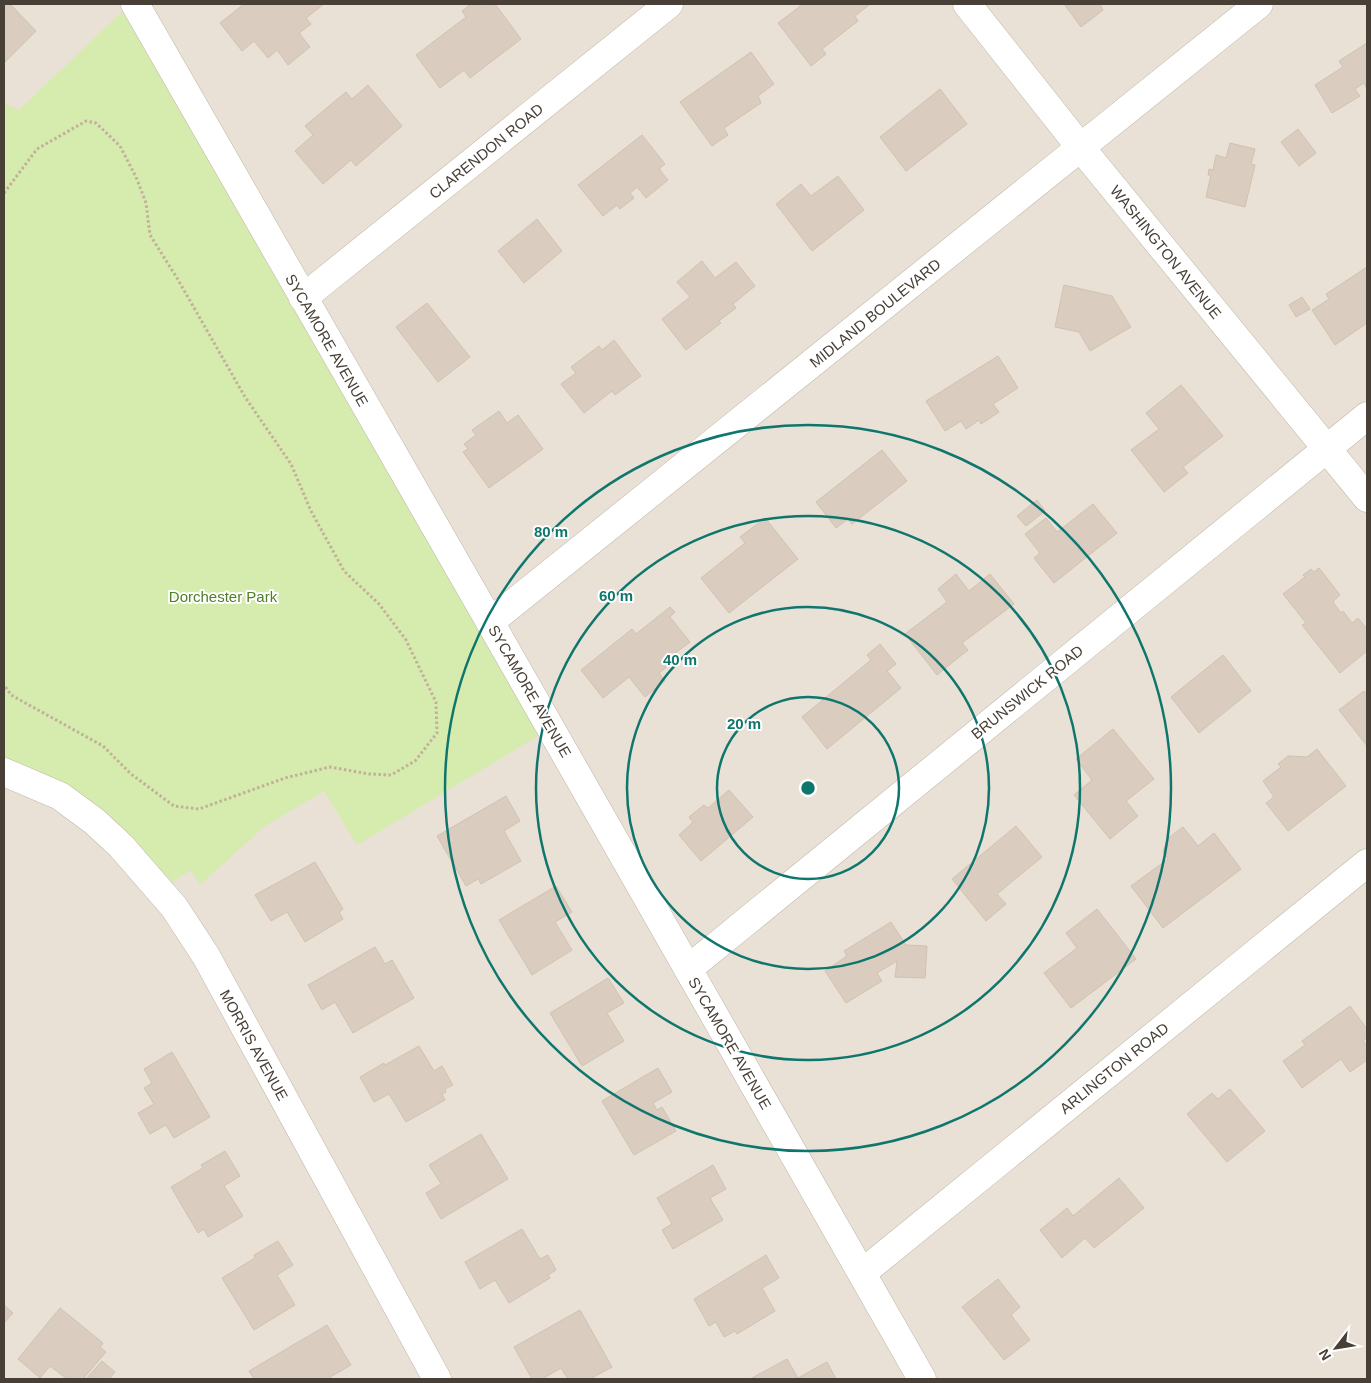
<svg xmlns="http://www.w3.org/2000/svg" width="1371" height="1383" font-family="Helvetica,sans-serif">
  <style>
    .residential { fill: #e9e1d5 }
    .green { fill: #d6ebae }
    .building { fill: #dacdbf; stroke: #d2c1af }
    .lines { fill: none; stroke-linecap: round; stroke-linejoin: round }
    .street-casing { stroke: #c1b6a9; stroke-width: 29 }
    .path { stroke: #c3b09a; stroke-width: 3; stroke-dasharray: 2.5 2.5; stroke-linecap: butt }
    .street { stroke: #fff; stroke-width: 28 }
    .ring { fill: none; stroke: #0f766e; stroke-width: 2.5 }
    .labels { text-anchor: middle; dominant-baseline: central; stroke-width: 4; stroke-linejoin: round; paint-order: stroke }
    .street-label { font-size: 15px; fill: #483f36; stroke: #fff }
    .park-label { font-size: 15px; fill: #507e25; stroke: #fff }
    .centre { fill: #0f766e; stroke: #fff; stroke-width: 2.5 }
    .ring-label { font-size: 15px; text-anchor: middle; font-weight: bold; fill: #0f766e; stroke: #fff; stroke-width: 4; stroke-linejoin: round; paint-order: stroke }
  </style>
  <rect width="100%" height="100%" fill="#f5efe8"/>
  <rect class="residential" x="4" y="4" width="1363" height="1375"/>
  <polygon class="green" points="130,4 551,728 357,845 324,791 265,826 200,885 191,870 159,890 121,846 4,772 4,103 19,110"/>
  <g class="building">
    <polygon points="4,4 10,4 36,31 4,63"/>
    <polygon points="244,4 324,4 306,18 311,24 299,33 310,47 288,65 277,50 268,58 254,41 242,51 220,23"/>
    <polygon points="471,4 481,4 483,7 487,4 495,4 521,39 470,78 464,70 440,88 416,55 466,17 462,11"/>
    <polygon points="803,4 869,4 869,5 855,16 858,21 822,49 826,54 811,66 778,23"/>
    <polygon points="1064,4 1100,4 1103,10 1081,27"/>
    <polygon points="1367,43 1367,89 1364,83 1355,89 1360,96 1332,113 1315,85 1343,67 1339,61"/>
    <polygon points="751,52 774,84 758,96 761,103 724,128 728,135 712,146 680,102"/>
    <polygon points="368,85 402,126 356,166 351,160 323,184 295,151 313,135 305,126 346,92 352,99"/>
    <polygon points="940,89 967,124 906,171 880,137"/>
    <polygon points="1298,129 1316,153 1299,166 1281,142"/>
    <polygon points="642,135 665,164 659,169 668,180 646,198 637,187 630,193 634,198 620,209 617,205 603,216 578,185"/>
    <polygon points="1230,143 1255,149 1251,164 1255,165 1245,207 1206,197 1211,175 1208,175 1209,169 1213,170 1216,155 1226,158"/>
    <polygon points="838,176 864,210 812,251 776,204 801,184 811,196"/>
    <polygon points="537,219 562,251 524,283 498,251"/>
    <polygon points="702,261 715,278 736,262 755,286 733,304 736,308 719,321 721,323 686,350 662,319 690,297 677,282"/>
    <polygon points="1367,267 1367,323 1335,345 1312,310 1329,299 1326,294"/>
    <polygon points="1064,285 1112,296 1131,327 1090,351 1079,332 1055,327"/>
    <polygon points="1302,297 1310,309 1296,317 1289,305"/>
    <polygon points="427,303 470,357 438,382 396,327"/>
    <polygon points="614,340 641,376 615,395 612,391 584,413 561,384 576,373 571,367 599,346 602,350"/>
    <polygon points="998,356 1018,388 993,404 999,412 981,424 979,420 966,429 961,421 945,431 926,401"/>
    <polygon points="1181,385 1223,436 1183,467 1188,473 1164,492 1131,450 1159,429 1146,413"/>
    <polygon points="499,411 507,423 518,415 543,449 489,488 463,452 468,449 464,444 476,435 472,430"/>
    <polygon points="882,450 907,481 852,524 848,519 836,528 816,502"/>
    <polygon points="1037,500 1045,511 1026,526 1017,516"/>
    <polygon points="1093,504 1117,533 1054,583 1034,558 1040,553 1025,534 1046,518 1057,532"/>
    <polygon points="765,518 798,559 729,613 701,578 745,543 740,537"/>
    <polygon points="1319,568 1340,595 1333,602 1341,613 1343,611 1352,623 1358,618 1367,629 1367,651 1340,673 1302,625 1306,623 1283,594 1305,577 1303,575 1311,569 1314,572"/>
    <polygon points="956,574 969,591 990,574 1014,604 962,643 968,650 937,675 905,634 947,602 938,589"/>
    <polygon points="670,607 675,612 670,617 690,642 674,654 678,658 659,673 665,681 645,697 629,677 603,698 581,670 632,629 636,634"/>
    <polygon points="880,644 896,664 887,671 901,688 827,749 802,717 871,660 867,655"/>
    <polygon points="1223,655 1251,691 1199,733 1171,697"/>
    <polygon points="1364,691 1367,695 1367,746 1339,710"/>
    <polygon points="1113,729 1154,779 1126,801 1138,816 1110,839 1074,795 1092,780 1076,759"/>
    <polygon points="1317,749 1346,786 1288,831 1266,803 1274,797 1263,781 1281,767 1278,764 1288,756 1307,757"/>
    <polygon points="729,790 753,817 701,861 679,835 693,822 689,817 704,805 708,808"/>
    <polygon points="506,796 520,821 504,831 521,861 481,884 478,879 466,886 437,836"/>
    <polygon points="1016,826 1042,857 997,894 1006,904 986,921 952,879"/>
    <polygon points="1183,827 1198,846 1214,833 1241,869 1163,928 1131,886 1168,859 1163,852 1167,839"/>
    <polygon points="315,862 343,909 339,912 343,919 305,942 287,912 271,921 255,895"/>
    <polygon points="556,886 572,912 555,922 572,950 532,975 499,920"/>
    <polygon points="1097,909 1136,959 1071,1008 1044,973 1077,948 1066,933"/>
    <polygon points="891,922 906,945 927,946 925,978 895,977 897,961 877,973 882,981 846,1003 825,971 847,956 844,951"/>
    <polygon points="375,947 385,964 392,960 414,998 353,1033 335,1002 322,1010 308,985"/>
    <polygon points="608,978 624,1003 607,1013 624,1041 582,1066 550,1013"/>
    <polygon points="1350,1006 1367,1029 1367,1038 1363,1041 1367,1046 1367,1060 1350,1072 1341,1059 1302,1088 1283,1061 1305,1045 1302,1041"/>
    <polygon points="419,1046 434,1071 442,1066 453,1085 445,1089 446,1092 442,1094 445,1100 406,1122 389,1094 374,1102 360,1077 384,1063 385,1065"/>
    <polygon points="172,1052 210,1117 174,1138 166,1125 150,1134 138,1113 154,1104 144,1088 152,1083 144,1069"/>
    <polygon points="658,1068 672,1092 653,1103 657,1110 662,1107 676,1131 634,1155 602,1101"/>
    <polygon points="1230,1089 1265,1131 1227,1162 1187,1114 1212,1093 1218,1099"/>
    <polygon points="481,1134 508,1179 441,1219 426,1193 441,1184 429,1165"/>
    <polygon points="225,1151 240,1176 224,1186 243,1216 208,1237 204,1229 198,1233 171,1187 203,1168 201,1165"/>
    <polygon points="713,1165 726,1189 710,1198 723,1220 673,1249 662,1230 672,1224 657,1198"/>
    <polygon points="1119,1178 1144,1208 1094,1248 1085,1238 1062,1258 1040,1230 1067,1208 1073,1216"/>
    <polygon points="522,1229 540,1259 548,1255 556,1270 548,1275 550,1278 509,1303 495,1280 480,1289 465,1262"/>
    <polygon points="278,1241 293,1265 277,1275 295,1305 254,1330 222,1278 255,1258 254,1255"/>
    <polygon points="766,1255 779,1278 762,1288 775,1311 737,1334 735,1331 724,1337 716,1322 709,1326 694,1299"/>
    <polygon points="998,1279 1020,1307 1011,1315 1030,1340 1004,1360 962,1307"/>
    <polygon points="4,1305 13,1313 4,1323"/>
    <polygon points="60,1308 103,1343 100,1347 106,1352 83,1379 67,1379 50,1366 40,1378 18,1359"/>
    <polygon points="580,1310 612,1367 590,1379 568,1379 561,1368 542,1379 532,1379 514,1347"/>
    <polygon points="327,1325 351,1365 327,1379 254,1379 249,1371"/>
    <polygon points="787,1359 798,1378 827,1362 836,1379 750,1379"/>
    <polygon points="102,1361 115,1372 109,1379 86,1379"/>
  </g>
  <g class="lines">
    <g class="street-casing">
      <g id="street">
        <polyline points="135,4 490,622 922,1379"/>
        <polyline points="967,4 1081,148 1367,498"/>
        <polyline points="303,298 669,4"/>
        <polyline points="490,622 1259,4"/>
        <polyline points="4,772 60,796 94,821 121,846 174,907 206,956 437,1379"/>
        <polyline points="688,969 1367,416"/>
        <polyline points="862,1273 1367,863"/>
      </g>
    </g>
    <polyline class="path" points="4,193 37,149 86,121 96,123 120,146 136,177 146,203 150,235 177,278 245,397 291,464 311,511 344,571 379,604 406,640 436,702 437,733 415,761 391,775 369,774 330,767 285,778 199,809 174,806 131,774 103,746 11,695 4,685"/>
    <use href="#street" class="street"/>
  </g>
  <g class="ring">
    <circle cx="808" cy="788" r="91"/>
    <circle cx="808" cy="788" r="181"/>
    <circle cx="808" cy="788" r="272"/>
    <circle cx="808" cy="788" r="363"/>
  </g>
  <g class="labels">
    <g class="street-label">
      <text transform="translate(486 151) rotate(-39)">CLARENDON ROAD</text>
      <text transform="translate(1166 252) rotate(51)">WASHINGTON AVENUE</text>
      <text transform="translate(875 313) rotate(-39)">MIDLAND BOULEVARD</text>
      <text transform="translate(327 340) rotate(60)">SYCAMORE AVENUE</text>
      <text transform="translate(530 691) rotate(60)">SYCAMORE AVENUE</text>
      <text transform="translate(1027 692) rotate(-39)">BRUNSWICK ROAD</text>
      <text transform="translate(730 1043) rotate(60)">SYCAMORE AVENUE</text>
      <text transform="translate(254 1045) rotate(61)">MORRIS AVENUE</text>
      <text transform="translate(1114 1068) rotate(-39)">ARLINGTON ROAD</text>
    </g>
    <g class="park-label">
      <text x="223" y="596">Dorchester Park</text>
    </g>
  </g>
  <circle cx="808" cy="788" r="8" class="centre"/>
  <g class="ring-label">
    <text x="551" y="537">80 m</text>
    <text x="616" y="601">60 m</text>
    <text x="680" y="665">40 m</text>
    <text x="744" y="729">20 m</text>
  </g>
  <rect width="1371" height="1383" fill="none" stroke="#483f36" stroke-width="10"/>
  <g transform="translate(1336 1348) rotate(239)" stroke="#ffffff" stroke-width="4" paint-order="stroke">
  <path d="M0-4L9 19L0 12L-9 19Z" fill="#483f36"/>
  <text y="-8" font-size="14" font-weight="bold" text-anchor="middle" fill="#483f36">N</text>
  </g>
</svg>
